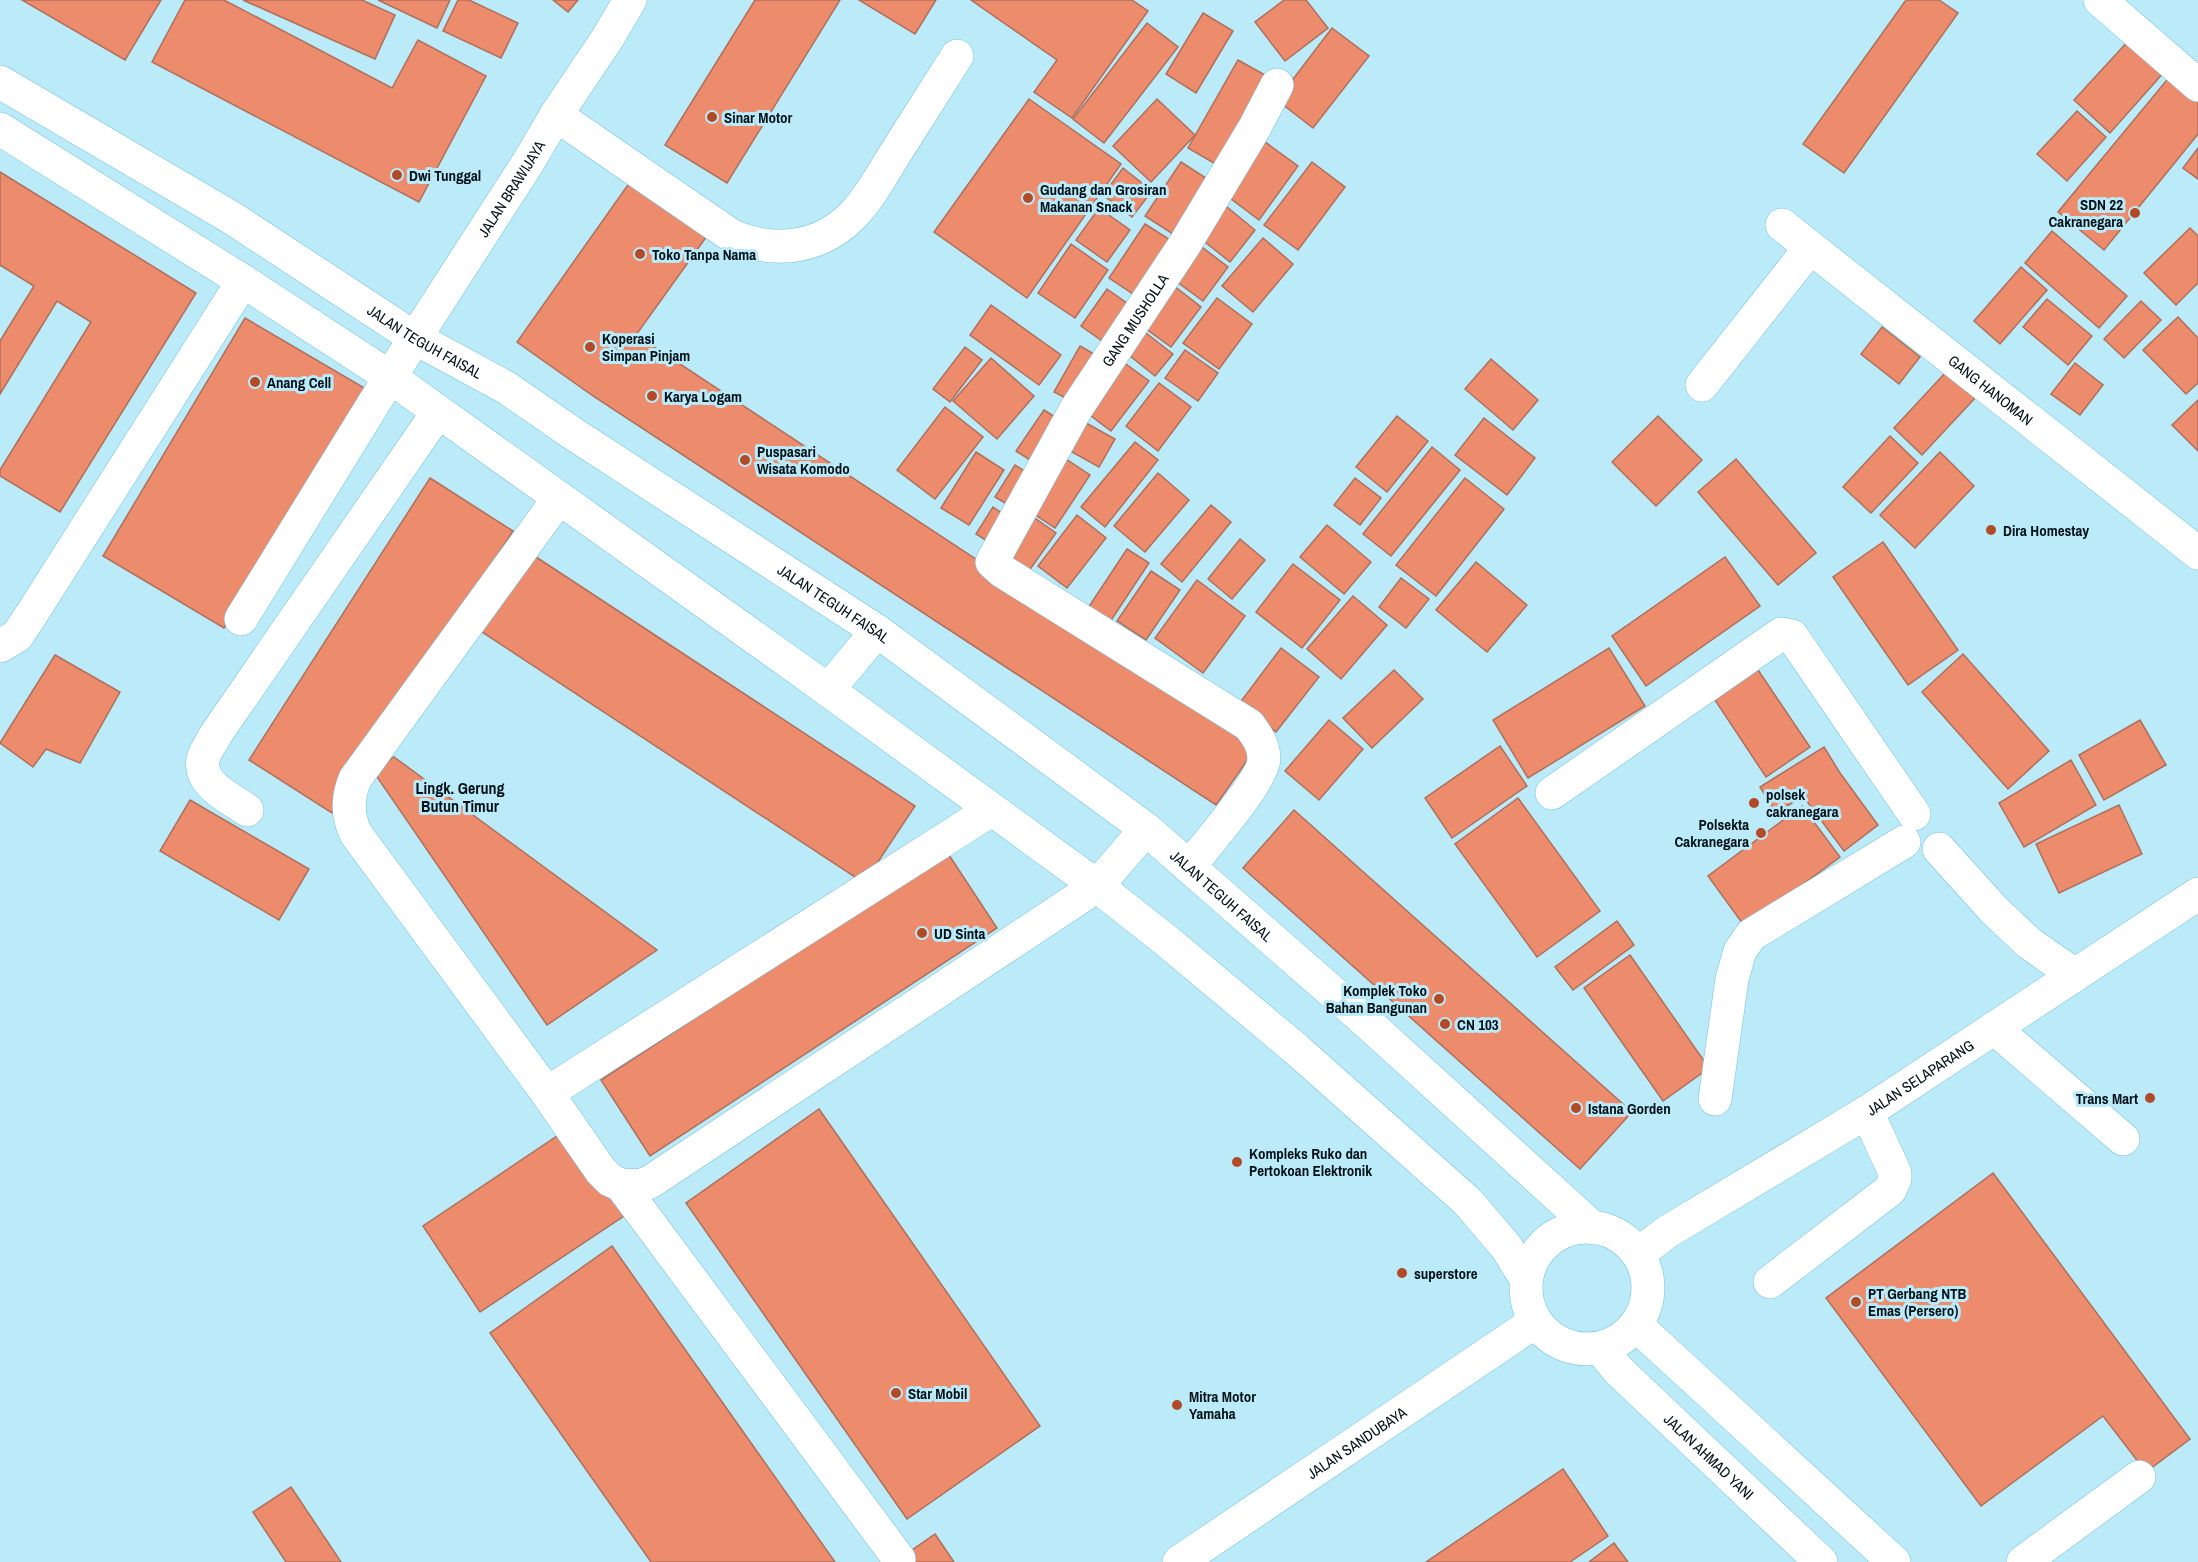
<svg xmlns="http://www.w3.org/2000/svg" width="2198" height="1562" font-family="'Archivo Narrow',sans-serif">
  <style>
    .building { fill: #ec8c6d; stroke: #af6f5a; stroke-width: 1.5 }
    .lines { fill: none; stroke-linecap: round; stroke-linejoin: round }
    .minor-casing { stroke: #70c2db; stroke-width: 34 }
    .major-casing { stroke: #70c2db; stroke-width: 34 }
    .highway-casing { stroke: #70c2db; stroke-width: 34 }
    .minor { stroke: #fff; stroke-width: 33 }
    .major { stroke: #fff; stroke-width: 33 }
    .highway { stroke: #fff; stroke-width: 33 }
    .poi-dot { fill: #b14a25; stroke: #bbeaf9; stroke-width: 2 }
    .labels { text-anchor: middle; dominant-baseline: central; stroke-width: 6; stroke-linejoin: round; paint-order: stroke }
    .poi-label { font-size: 15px; font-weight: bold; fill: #001017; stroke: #bbeaf9; text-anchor: start }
    .street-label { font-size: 15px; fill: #001017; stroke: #bbeaf9 }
    .neighbourhood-label { font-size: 16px; font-weight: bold; fill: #001017; stroke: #bbeaf9 }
  </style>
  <rect width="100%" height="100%" fill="#bbeaf9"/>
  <g class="building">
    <polygon points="22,0 161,0 125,60"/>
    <polygon points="185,0 224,0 392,88 418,40 486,76 419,202 152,62"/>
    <polygon points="243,0 362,0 395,15 375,59"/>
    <polygon points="378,0 450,0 437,28"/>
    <polygon points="458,0 469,0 518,23 501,58 443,31"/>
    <polygon points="553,0 578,0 568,12"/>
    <polygon points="755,0 840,0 727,183 665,145"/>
    <polygon points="859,0 936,0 915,34"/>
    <polygon points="971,0 1132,0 1148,11 1072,118 1034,92 1057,60"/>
    <polygon points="1284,0 1306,0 1328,28 1285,61 1255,22"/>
    <polygon points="1906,0 1939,0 1958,13 1844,173 1803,144"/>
    <polygon points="1203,13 1233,31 1196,93 1166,74"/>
    <polygon points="1147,23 1178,47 1104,143 1073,119"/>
    <polygon points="1332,28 1369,56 1313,128 1277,100"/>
    <polygon points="2130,39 2165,71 2110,133 2074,100"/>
    <polygon points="1238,60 1274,80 1224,169 1188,148"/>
    <polygon points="2171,75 2198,96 2198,134 2104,250 2058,212"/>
    <polygon points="1029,99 1121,164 1027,298 934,232"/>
    <polygon points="1157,99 1195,135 1151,182 1113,146"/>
    <polygon points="2077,111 2106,137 2067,181 2037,154"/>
    <polygon points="1261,139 1298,166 1259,220 1222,192"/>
    <polygon points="2198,148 2198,179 2183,168"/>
    <polygon points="1181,162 1215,184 1179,238 1145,216"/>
    <polygon points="1312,162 1345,187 1298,250 1264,225"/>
    <polygon points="1123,168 1152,191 1132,217 1103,195"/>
    <polygon points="0,172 196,293 60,512 0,476 0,470 91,322 57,301 0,394 0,341 34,286 0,265"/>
    <polygon points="630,182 707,236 636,335 1258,745 1216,805 593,396 517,342"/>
    <polygon points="1221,202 1255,230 1230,262 1195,234"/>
    <polygon points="1099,208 1130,230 1107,262 1076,240"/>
    <polygon points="1145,224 1175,243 1139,298 1109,278"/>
    <polygon points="2190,228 2198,236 2198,283 2176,305 2144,273"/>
    <polygon points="2052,231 2127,296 2099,328 2025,263"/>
    <polygon points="1263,238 1293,264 1253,312 1222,286"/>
    <polygon points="1194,241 1228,267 1203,301 1169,276"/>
    <polygon points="1071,244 1108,270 1075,318 1038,293"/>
    <polygon points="2021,267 2047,290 2000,344 1974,321"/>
    <polygon points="1169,282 1201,307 1171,347 1138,323"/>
    <polygon points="1107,289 1134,308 1108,345 1081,326"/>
    <polygon points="1217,298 1252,324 1219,369 1183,343"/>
    <polygon points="2047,299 2092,336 2068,365 2023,327"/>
    <polygon points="2141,301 2161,320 2124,358 2104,339"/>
    <polygon points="991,305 1061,355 1039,385 970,335"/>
    <polygon points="2178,317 2198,338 2198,383 2186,394 2143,350"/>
    <polygon points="245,318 366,389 224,628 103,556"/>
    <polygon points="1137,326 1173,354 1155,376 1120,348"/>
    <polygon points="1882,327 1920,357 1899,384 1861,354"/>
    <polygon points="1080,346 1101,358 1075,403 1054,392"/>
    <polygon points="965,347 982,360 950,402 933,389"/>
    <polygon points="1185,350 1218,373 1198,401 1165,378"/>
    <polygon points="991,358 1034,396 997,439 953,401"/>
    <polygon points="1119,359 1149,381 1111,431 1082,409"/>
    <polygon points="1491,359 1538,400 1513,430 1465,389"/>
    <polygon points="2075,363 2103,385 2080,415 2051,394"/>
    <polygon points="1946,372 1975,398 1922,455 1894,428"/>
    <polygon points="1159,383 1191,407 1158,451 1126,426"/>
    <polygon points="2198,400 2198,451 2172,425"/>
    <polygon points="945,407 983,437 935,499 897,470"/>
    <polygon points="1044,410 1066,424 1038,465 1016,451"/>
    <polygon points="1397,416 1428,441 1387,492 1356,467"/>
    <polygon points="1658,416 1702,460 1656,506 1612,462"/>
    <polygon points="1484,418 1535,458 1507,495 1455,455"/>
    <polygon points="1079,419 1115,439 1099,467 1063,447"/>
    <polygon points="1890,436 1918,463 1871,513 1843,487"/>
    <polygon points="1135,442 1158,460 1105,527 1081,507"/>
    <polygon points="1432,447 1460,470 1391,556 1363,534"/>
    <polygon points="976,452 1004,470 969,525 941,508"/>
    <polygon points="1940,452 1974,486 1915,548 1880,515"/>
    <polygon points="1063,457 1090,475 1055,528 1028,510"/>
    <polygon points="1736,459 1816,553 1778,585 1698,492"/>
    <polygon points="1015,465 1034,477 1015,509 995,497"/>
    <polygon points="1158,473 1189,500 1145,552 1114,526"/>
    <polygon points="430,478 513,531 332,813 249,760"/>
    <polygon points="1355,478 1381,498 1360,525 1334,505"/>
    <polygon points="1465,478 1504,509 1436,596 1396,565"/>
    <polygon points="1211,505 1231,522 1182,582 1161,564"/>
    <polygon points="993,507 1012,520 995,546 976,534"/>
    <polygon points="1029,514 1056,533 1026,575 1000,556"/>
    <polygon points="1077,515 1106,538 1067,588 1038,566"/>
    <polygon points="1327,525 1371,562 1344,594 1300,557"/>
    <polygon points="1240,539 1265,560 1232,599 1208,579"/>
    <polygon points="1883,542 1958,650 1908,685 1833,577"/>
    <polygon points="1127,549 1149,563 1110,622 1088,608"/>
    <polygon points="530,553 915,806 864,883 479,630"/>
    <polygon points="1725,557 1760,606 1646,686 1612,636"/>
    <polygon points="1476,562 1527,605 1487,652 1436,610"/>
    <polygon points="1293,564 1340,600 1302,648 1256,612"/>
    <polygon points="1151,571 1180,590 1146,640 1117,621"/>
    <polygon points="1401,578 1429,599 1406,628 1379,607"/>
    <polygon points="1197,580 1245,616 1203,673 1155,638"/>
    <polygon points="1353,596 1387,625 1341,679 1307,649"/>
    <polygon points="1281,648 1319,677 1276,732 1239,704"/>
    <polygon points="1609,648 1645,706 1528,778 1493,720"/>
    <polygon points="1963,654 2049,751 2008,789 1922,692"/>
    <polygon points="55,655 120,692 80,763 46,749 33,767 0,743"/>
    <polygon points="1754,664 1810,747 1766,777 1711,694"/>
    <polygon points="1394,670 1423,699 1372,748 1343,718"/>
    <polygon points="1329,720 1363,749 1319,800 1285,771"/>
    <polygon points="2140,720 2166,765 2104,800 2079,755"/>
    <polygon points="1500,746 1527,786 1452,838 1425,798"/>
    <polygon points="1824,747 1840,773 1878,825 1844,851 1803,796 1776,813 1760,787"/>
    <polygon points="394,757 657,950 547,1025 373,771"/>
    <polygon points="2071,760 2096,805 2024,847 1999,803"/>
    <polygon points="1518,798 1600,911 1537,957 1455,844"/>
    <polygon points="190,800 309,869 279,920 160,851"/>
    <polygon points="2119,805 2142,854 2059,893 2036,844"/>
    <polygon points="1802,806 1840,857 1745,927 1708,876"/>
    <polygon points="1294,810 1632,1112 1580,1169 1243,868"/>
    <polygon points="947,852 997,928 650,1156 601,1080"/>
    <polygon points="1617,921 1634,945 1573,990 1555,967"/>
    <polygon points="1630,955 1709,1068 1663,1101 1584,988"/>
    <polygon points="819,1109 1040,1426 907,1519 686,1203"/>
    <polygon points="566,1130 624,1216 480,1312 423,1226"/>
    <polygon points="1993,1173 2190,1439 2146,1472 2103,1416 1981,1506 1826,1298"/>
    <polygon points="612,1246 835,1562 651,1562 490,1333"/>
    <polygon points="1563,1469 1608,1536 1570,1562 1426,1562"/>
    <polygon points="291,1487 341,1562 286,1562 253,1512"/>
    <polygon points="935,1534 954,1562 894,1562 899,1559"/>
    <polygon points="1614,1543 1628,1562 1589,1562"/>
  </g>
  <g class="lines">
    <g class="minor-casing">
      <g id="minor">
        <polyline points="2100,0 2198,85"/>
        <path d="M556,115L732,236C774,254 821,249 854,214C871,196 884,171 898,149C918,118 937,87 957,56"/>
        <path id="s1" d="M1782,225L2198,553"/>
        <polyline points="1702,385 1810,248"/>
        <path d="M559,498L355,779C347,798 347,816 356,834L547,1093L601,1171L610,1180L621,1185L639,1186L650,1182L1097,886L1146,829"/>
        <polyline points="241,619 390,377"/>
        <polyline points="0,646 17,636 31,615 243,281"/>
        <polyline points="1552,793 1781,634 1792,636 1914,814"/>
        <path d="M247,810C230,798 198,784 203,759C205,751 212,742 216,734L438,412"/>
        <polyline points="1939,849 1994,910 2029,943 2075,975"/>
        <path id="s2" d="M1189,867C1205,846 1263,781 1264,759C1264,745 1257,736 1249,725L1002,571L992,562L1076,409L1185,244L1255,127L1277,85"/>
        <polyline points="1994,1028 2123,1139"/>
        <polyline points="547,1093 991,810"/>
        <polyline points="1715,1099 1732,979 1740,951 1751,935 1904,842"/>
        <polyline points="621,1185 899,1559"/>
        <polyline points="1770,1282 1890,1190 1895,1179 1895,1173 1867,1112"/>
        <polyline points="2023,1562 2139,1477"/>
      </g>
    </g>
    <g class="major-casing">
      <g id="major">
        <path id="s3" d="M390,377L529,161L556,115L607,39L630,0"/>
        <path id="s4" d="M1638,1254L1667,1232L1867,1112L2198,894"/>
      </g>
    </g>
    <g class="highway-casing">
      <g id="highway">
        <path id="s5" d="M0,82L232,218L415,338L507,388L572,433L877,631L1146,829L1370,1025L1593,1228"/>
        <polyline points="0,129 243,281 390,377 828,690 1097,886 1168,942 1296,1049 1468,1202 1507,1248 1526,1279"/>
        <polyline points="828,690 877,631"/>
        <circle cx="1587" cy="1288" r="61"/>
        <polyline points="1636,1325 1894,1562"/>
        <path id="s6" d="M1600,1348L1619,1371L1821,1562"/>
        <path id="s7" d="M1179,1562L1535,1322"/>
      </g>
    </g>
    <use href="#minor" class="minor"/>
    <use href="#major" class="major"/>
    <use href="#highway" class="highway"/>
  </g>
  <g class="poi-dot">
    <circle cx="712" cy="117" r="6"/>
    <circle cx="397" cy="175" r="6"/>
    <circle cx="1028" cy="198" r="6"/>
    <circle cx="2135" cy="213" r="6"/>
    <circle cx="640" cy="254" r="6"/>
    <circle cx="590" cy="347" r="6"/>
    <circle cx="255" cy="382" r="6"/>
    <circle cx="652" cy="396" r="6"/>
    <circle cx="745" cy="460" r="6"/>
    <circle cx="1991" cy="530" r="6"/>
    <circle cx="1754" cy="803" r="6"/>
    <circle cx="1761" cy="833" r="6"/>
    <circle cx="922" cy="933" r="6"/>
    <circle cx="1439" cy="999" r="6"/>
    <circle cx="1445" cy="1024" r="6"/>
    <circle cx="2150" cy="1098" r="6"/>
    <circle cx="1576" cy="1108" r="6"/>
    <circle cx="1237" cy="1162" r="6"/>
    <circle cx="1402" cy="1273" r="6"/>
    <circle cx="1856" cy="1302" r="6"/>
    <circle cx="896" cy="1393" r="6"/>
    <circle cx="1177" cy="1405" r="6"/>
  </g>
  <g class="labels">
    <g class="poi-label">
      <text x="724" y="117">Sinar Motor</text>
      <text x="409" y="175">Dwi Tunggal</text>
      <text x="1040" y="189">Gudang dan Grosiran<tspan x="1040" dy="17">Makanan Snack</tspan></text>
      <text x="2123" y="204" text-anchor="end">SDN 22<tspan x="2123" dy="17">Cakranegara</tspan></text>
      <text x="652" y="254">Toko Tanpa Nama</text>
      <text x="602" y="338">Koperasi<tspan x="602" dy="17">Simpan Pinjam</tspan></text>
      <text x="267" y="382">Anang Cell</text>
      <text x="664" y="396">Karya Logam</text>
      <text x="757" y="451">Puspasari<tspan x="757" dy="17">Wisata Komodo</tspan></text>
      <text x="2003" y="530">Dira Homestay</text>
      <text x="1766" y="794">polsek<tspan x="1766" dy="17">cakranegara</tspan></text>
      <text x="1749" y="824" text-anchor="end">Polsekta<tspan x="1749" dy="17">Cakranegara</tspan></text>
      <text x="934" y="933">UD Sinta</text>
      <text x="1427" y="990" text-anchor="end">Komplek Toko<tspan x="1427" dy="17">Bahan Bangunan</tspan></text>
      <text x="1457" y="1024">CN 103</text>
      <text x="2138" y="1098" text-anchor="end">Trans Mart</text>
      <text x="1588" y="1108">Istana Gorden</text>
      <text x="1249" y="1153">Kompleks Ruko dan<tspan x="1249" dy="17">Pertokoan Elektronik</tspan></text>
      <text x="1414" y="1273">superstore</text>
      <text x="1868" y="1293">PT Gerbang NTB<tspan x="1868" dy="17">Emas (Persero)</tspan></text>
      <text x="908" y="1393">Star Mobil</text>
      <text x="1189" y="1396">Mitra Motor<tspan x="1189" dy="17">Yamaha</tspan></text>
    </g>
    <g class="street-label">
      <text stroke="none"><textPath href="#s3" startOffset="224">JALAN BRAWIJAYA</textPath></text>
      <text stroke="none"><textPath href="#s2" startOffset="756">GANG MUSHOLLA</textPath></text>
      <text stroke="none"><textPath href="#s5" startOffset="498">JALAN TEGUH FAISAL</textPath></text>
      <text stroke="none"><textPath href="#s1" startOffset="266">GANG HANOMAN</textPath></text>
      <text stroke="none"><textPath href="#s5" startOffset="984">JALAN TEGUH FAISAL</textPath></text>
      <text stroke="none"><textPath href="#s5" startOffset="1470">JALAN TEGUH FAISAL</textPath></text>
      <text stroke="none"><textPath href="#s4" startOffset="333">JALAN SELAPARANG</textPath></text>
      <text stroke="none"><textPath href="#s7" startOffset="214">JALAN SANDUBAYA</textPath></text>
      <text stroke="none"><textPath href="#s6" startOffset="154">JALAN AHMAD YANI</textPath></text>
    </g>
    <g class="neighbourhood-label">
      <text x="460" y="788">Lingk. Gerung<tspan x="460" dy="18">Butun Timur</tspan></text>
    </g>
  </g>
</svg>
